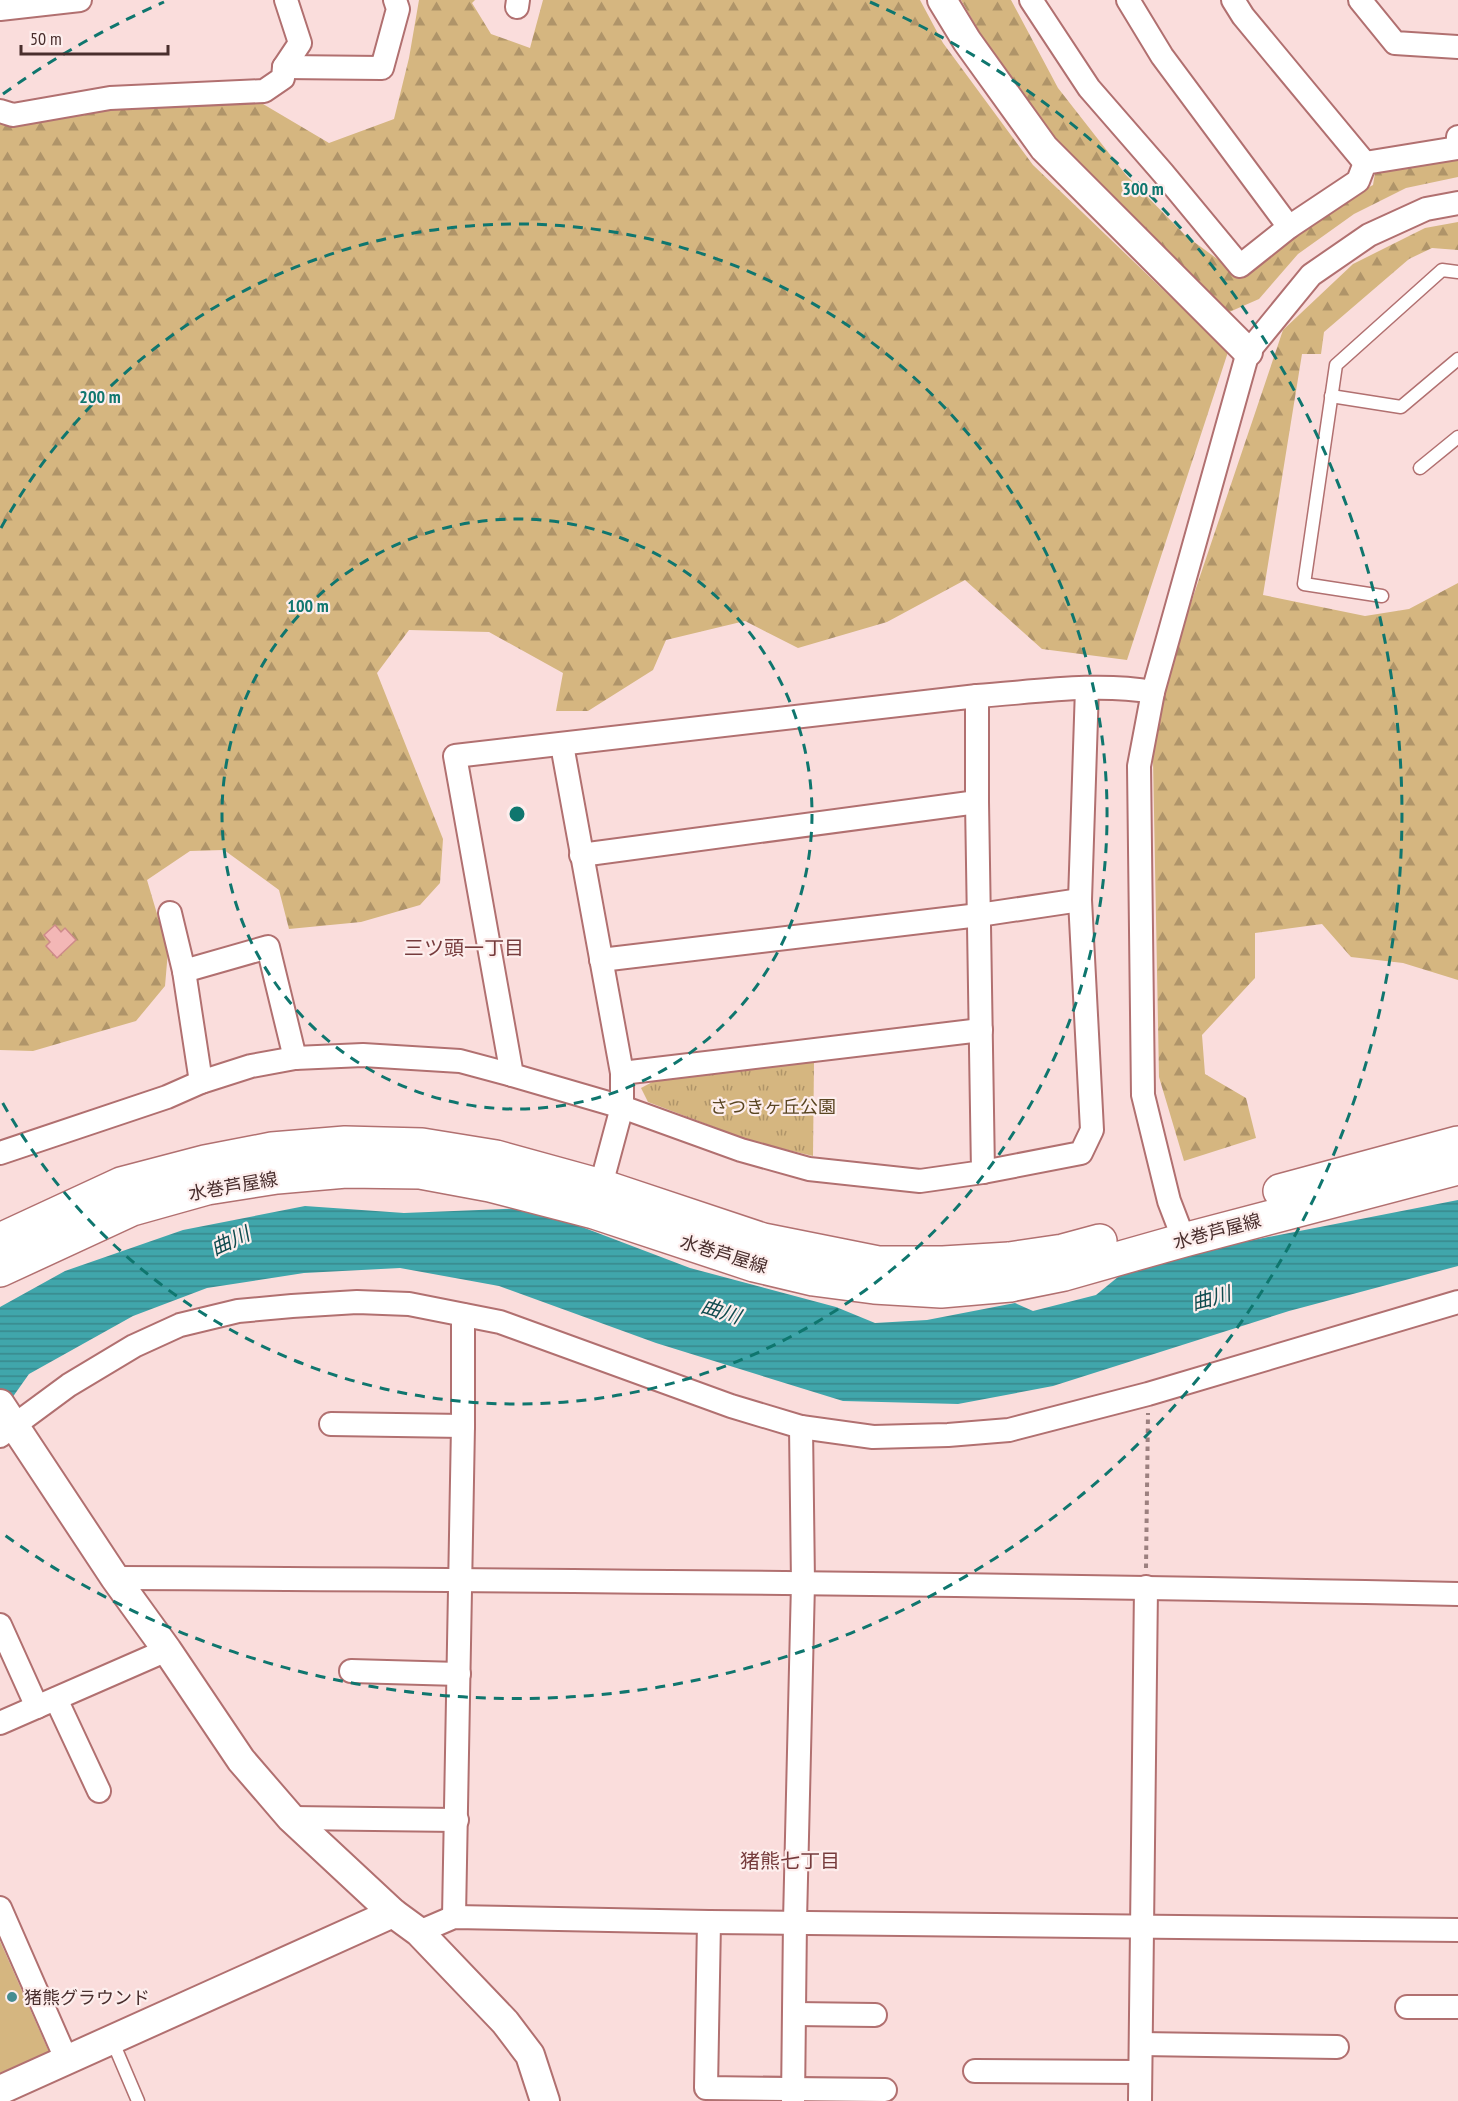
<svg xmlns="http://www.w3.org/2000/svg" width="1458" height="2101" font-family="'PT Sans Narrow','Noto Sans JP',sans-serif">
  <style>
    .grass { fill: url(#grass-tufts) }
    .forest { fill: url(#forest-firs) }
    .pitch { fill: #d5b680 }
    .water { fill: url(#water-rules) }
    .building { fill: #f3b7b6; stroke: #ce8b8a; stroke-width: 1.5 }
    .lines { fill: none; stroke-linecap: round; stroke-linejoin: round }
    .service-casing { stroke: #b17070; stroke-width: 15 }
    .minor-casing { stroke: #b17070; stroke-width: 26 }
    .tertiary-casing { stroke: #b17070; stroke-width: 32 }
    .secondary-casing { stroke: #b17070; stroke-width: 36 }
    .path { stroke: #9c807f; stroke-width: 4; stroke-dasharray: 4.5 4.5; stroke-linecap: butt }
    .service { stroke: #fff; stroke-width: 12 }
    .minor { stroke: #fff; stroke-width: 22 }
    .tertiary { stroke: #fff; stroke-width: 28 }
    .secondary { stroke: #fff; stroke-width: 33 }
    .ring { fill: none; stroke: #0f766e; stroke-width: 3; stroke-dasharray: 10 8 }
    .poi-dot { fill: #458d91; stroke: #fdeeed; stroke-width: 2 }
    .labels { text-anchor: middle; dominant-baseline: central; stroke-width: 4.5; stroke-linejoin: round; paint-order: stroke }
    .park-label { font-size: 18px; fill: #594521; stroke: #fdeeed }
    .street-label { font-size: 18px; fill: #492e2d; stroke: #fdeeed }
    .poi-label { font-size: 18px; fill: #492e2d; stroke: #fdeeed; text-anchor: start }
    .neighbourhood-label { font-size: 20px; fill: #763b3c; stroke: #fdeeed }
    .water-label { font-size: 20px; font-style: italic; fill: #104c4f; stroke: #fdeeed }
    .centre { fill: #0f766e; stroke: #fdeeed; stroke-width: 3 }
    .ring-label { font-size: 18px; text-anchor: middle; font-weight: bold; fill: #0f766e; stroke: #fdeeed; stroke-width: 4.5; stroke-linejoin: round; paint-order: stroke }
  </style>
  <defs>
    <pattern id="grass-tufts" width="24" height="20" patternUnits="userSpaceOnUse" patternTransform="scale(1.5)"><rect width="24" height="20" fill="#d5b680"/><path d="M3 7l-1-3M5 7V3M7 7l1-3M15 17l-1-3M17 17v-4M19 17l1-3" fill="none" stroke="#af9469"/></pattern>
    <pattern id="forest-firs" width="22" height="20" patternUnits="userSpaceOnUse" patternTransform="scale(1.5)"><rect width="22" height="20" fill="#d5b680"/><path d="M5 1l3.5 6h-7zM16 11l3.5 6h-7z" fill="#af9469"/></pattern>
    <pattern id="water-rules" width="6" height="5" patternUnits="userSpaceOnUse" patternTransform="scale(1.5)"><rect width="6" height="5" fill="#40a6ab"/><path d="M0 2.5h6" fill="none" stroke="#38888c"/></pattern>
  </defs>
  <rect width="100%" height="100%" fill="#fadddc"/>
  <polygon class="grass" points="814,1061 813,1156 751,1141 648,1102 641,1088 656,1080"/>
  <g class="forest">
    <polygon points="419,0 475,0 472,3 491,34 530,48 543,0 920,0 943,43 1033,165 1228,352 1127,660 1042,649 965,580 887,622 798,648 745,621 666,640 653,670 588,711 556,711 563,673 489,632 409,630 377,673 443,839 440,883 420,905 361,922 289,929 279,890 224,850 190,851 147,880 168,951 165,986 136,1021 33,1051 0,1050 0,123 14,126 112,106 263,104 329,143 394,119 409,58"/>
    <polygon points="961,0 1011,0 1058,88 1126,175 1186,236 1242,277 1315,216 1373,185 1375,173 1458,157 1458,177 1406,188 1354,214 1298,254 1259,299 1227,313 1053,139 990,50"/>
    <polygon points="1458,222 1458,250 1432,248 1409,259 1324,332 1321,354 1302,354 1263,595 1365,616 1409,609 1458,583 1458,980 1403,963 1351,957 1322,924 1255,933 1255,978 1202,1035 1205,1074 1246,1098 1256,1138 1184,1161 1159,1077 1153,759 1164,683 1283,330 1353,264 1425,228"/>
  </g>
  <polygon class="pitch" points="0,1941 49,2052 0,2073"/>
  <polygon class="water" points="1458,1200 1458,1266 1289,1311 1053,1386 958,1404 843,1401 656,1343 499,1286 400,1268 304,1273 207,1288 133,1316 29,1374 0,1415 0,1307 65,1271 183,1230 305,1206 404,1213 532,1208 690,1268 836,1307 875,1323 927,1320 1015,1303 1033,1311 1096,1295 1135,1263"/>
  <polygon class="building" points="55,925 61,932 65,928 76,940 57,958 46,946 50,942 44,935"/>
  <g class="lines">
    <g class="service-casing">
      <g id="service">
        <polyline points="1331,396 1401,407 1458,359"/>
        <polyline points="1420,468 1458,437"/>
        <polyline points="1382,596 1304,584 1336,365 1442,270 1458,272"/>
        <polyline points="112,2040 138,2101"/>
      </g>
    </g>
    <g class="minor-casing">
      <g id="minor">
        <polyline points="1031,0 1089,88 1163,173 1240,266 1289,227 1358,181 1365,163 1457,148 1458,137"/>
        <polyline points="1128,0 1162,56 1289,227"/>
        <polyline points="1233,0 1243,16 1365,163"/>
        <polyline points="1360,0 1395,43 1458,47"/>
        <polyline points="517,7 518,0"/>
        <polyline points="0,9 80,0"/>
        <polyline points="284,67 382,68 398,9 395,0"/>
        <polyline points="0,111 13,115 110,98 264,91 283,78 284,67 300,43 286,0"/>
        <polygon points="977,696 977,802 983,1172 920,1181 809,1169 741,1150 622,1107 512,1075 455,756"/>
        <path d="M977,696C1035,692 1096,682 1153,692"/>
        <polyline points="562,745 622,1073 622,1107 597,1200"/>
        <polyline points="581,855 977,802"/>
        <polyline points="170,913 184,971 201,1082"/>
        <polyline points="601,960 979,915 1080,900"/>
        <polyline points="184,971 268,947 295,1058"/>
        <polyline points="622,1073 981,1030"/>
        <polyline points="0,1153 167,1097 201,1082 251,1066 295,1058 363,1055 460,1061 512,1075"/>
        <polyline points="983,1172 1081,1153 1092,1130 1080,900 1087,688"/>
        <polyline points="1184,1240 1169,1201 1143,1095 1139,766 1153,692 1248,352 1311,275 1369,235 1426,209 1458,203"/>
        <polyline points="331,1424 463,1426"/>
        <polyline points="0,1436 69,1385 134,1346 180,1325 238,1311 292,1306 357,1302 409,1304 500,1322 731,1406 801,1427 873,1437 948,1435 1009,1430 1148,1394 1458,1302"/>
        <path d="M115,1578C563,1580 1010,1584 1458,1594"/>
        <polyline points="0,1625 37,1707"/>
        <polyline points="351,1671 459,1674"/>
        <polyline points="56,1699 99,1791"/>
        <polyline points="0,1723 167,1650"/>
        <polyline points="291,1818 457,1820"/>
        <polyline points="0,1908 67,2061"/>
        <polyline points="454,1917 463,1426 463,1315"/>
        <polyline points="709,1922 706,2088 885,2090"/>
        <polyline points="419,1932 454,1917 709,1922 1458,1930"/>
        <polyline points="1407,2007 1458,2007"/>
        <polyline points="795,2014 875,2015"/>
        <polyline points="1141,2044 1337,2047"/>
        <polyline points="975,2071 1140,2072"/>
        <polyline points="793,2101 795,1921 803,1583 801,1427"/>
        <polyline points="1140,2101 1146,1587"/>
      </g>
    </g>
    <g class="tertiary-casing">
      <g id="tertiary">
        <polyline points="942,0 967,41 1044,148 1248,352"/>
        <polyline points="0,1404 115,1578 167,1650 241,1760 291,1818 393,1913 419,1932 505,2022 530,2055 545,2101"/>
        <polyline points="0,2090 393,1913"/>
      </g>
    </g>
    <g class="secondary-casing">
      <g id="secondary">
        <polyline points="1280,1191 1458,1143"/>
        <polyline points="0,1240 121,1184 205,1162 272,1149 345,1143 422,1145 496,1157 601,1186 763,1240 878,1263 943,1263 1009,1259 1063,1251 1100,1241"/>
        <polyline points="0,1270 132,1209 207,1188 277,1177 346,1171 420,1172 490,1185 594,1212 754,1265 813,1279 874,1287 941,1291 1010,1285 1064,1274 1184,1240 1458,1168"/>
      </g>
    </g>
    <polyline class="path" points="1146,1568 1148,1413"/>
    <use href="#service" class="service"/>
    <use href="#minor" class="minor"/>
    <use href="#tertiary" class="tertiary"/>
    <use href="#secondary" class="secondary"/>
  </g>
  <g class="ring">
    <circle cx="517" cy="814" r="295"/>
    <path d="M1 528A590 590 0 1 1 1 1100"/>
    <path d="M3 94A885 885 0 0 1 164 2M870 2A885 885 0 1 1 3 1534"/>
  </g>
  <circle class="poi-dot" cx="12" cy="1997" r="6"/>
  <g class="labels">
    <g class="park-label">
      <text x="773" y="1106">さつきヶ丘公園</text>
    </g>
    <g class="street-label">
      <text transform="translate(233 1186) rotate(-10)">水巻芦屋線</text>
      <text transform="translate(1217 1231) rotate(-15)">水巻芦屋線</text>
      <text transform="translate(724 1254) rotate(17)">水巻芦屋線</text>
    </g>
    <g class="poi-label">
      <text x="24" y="1997">猪熊グラウンド</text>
    </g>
    <g class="neighbourhood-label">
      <text x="464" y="948">三ツ頭一丁目</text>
      <text x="790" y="1861">猪熊七丁目</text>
    </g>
    <g class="water-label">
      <text transform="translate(230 1241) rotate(-25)">曲川</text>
      <text transform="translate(1211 1298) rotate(-15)">曲川</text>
      <text transform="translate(721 1311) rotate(18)">曲川</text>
    </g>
  </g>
  <circle cx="517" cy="814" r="9" class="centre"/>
  <g class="ring-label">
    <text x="1143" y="195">300 m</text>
    <text x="100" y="403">200 m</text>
    <text x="308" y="612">100 m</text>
  </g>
  <path d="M21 45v9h147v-9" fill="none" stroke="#492e2d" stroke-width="3"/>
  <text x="30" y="45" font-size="18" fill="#492e2d" stroke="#fdeeed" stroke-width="4.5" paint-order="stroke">50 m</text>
</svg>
